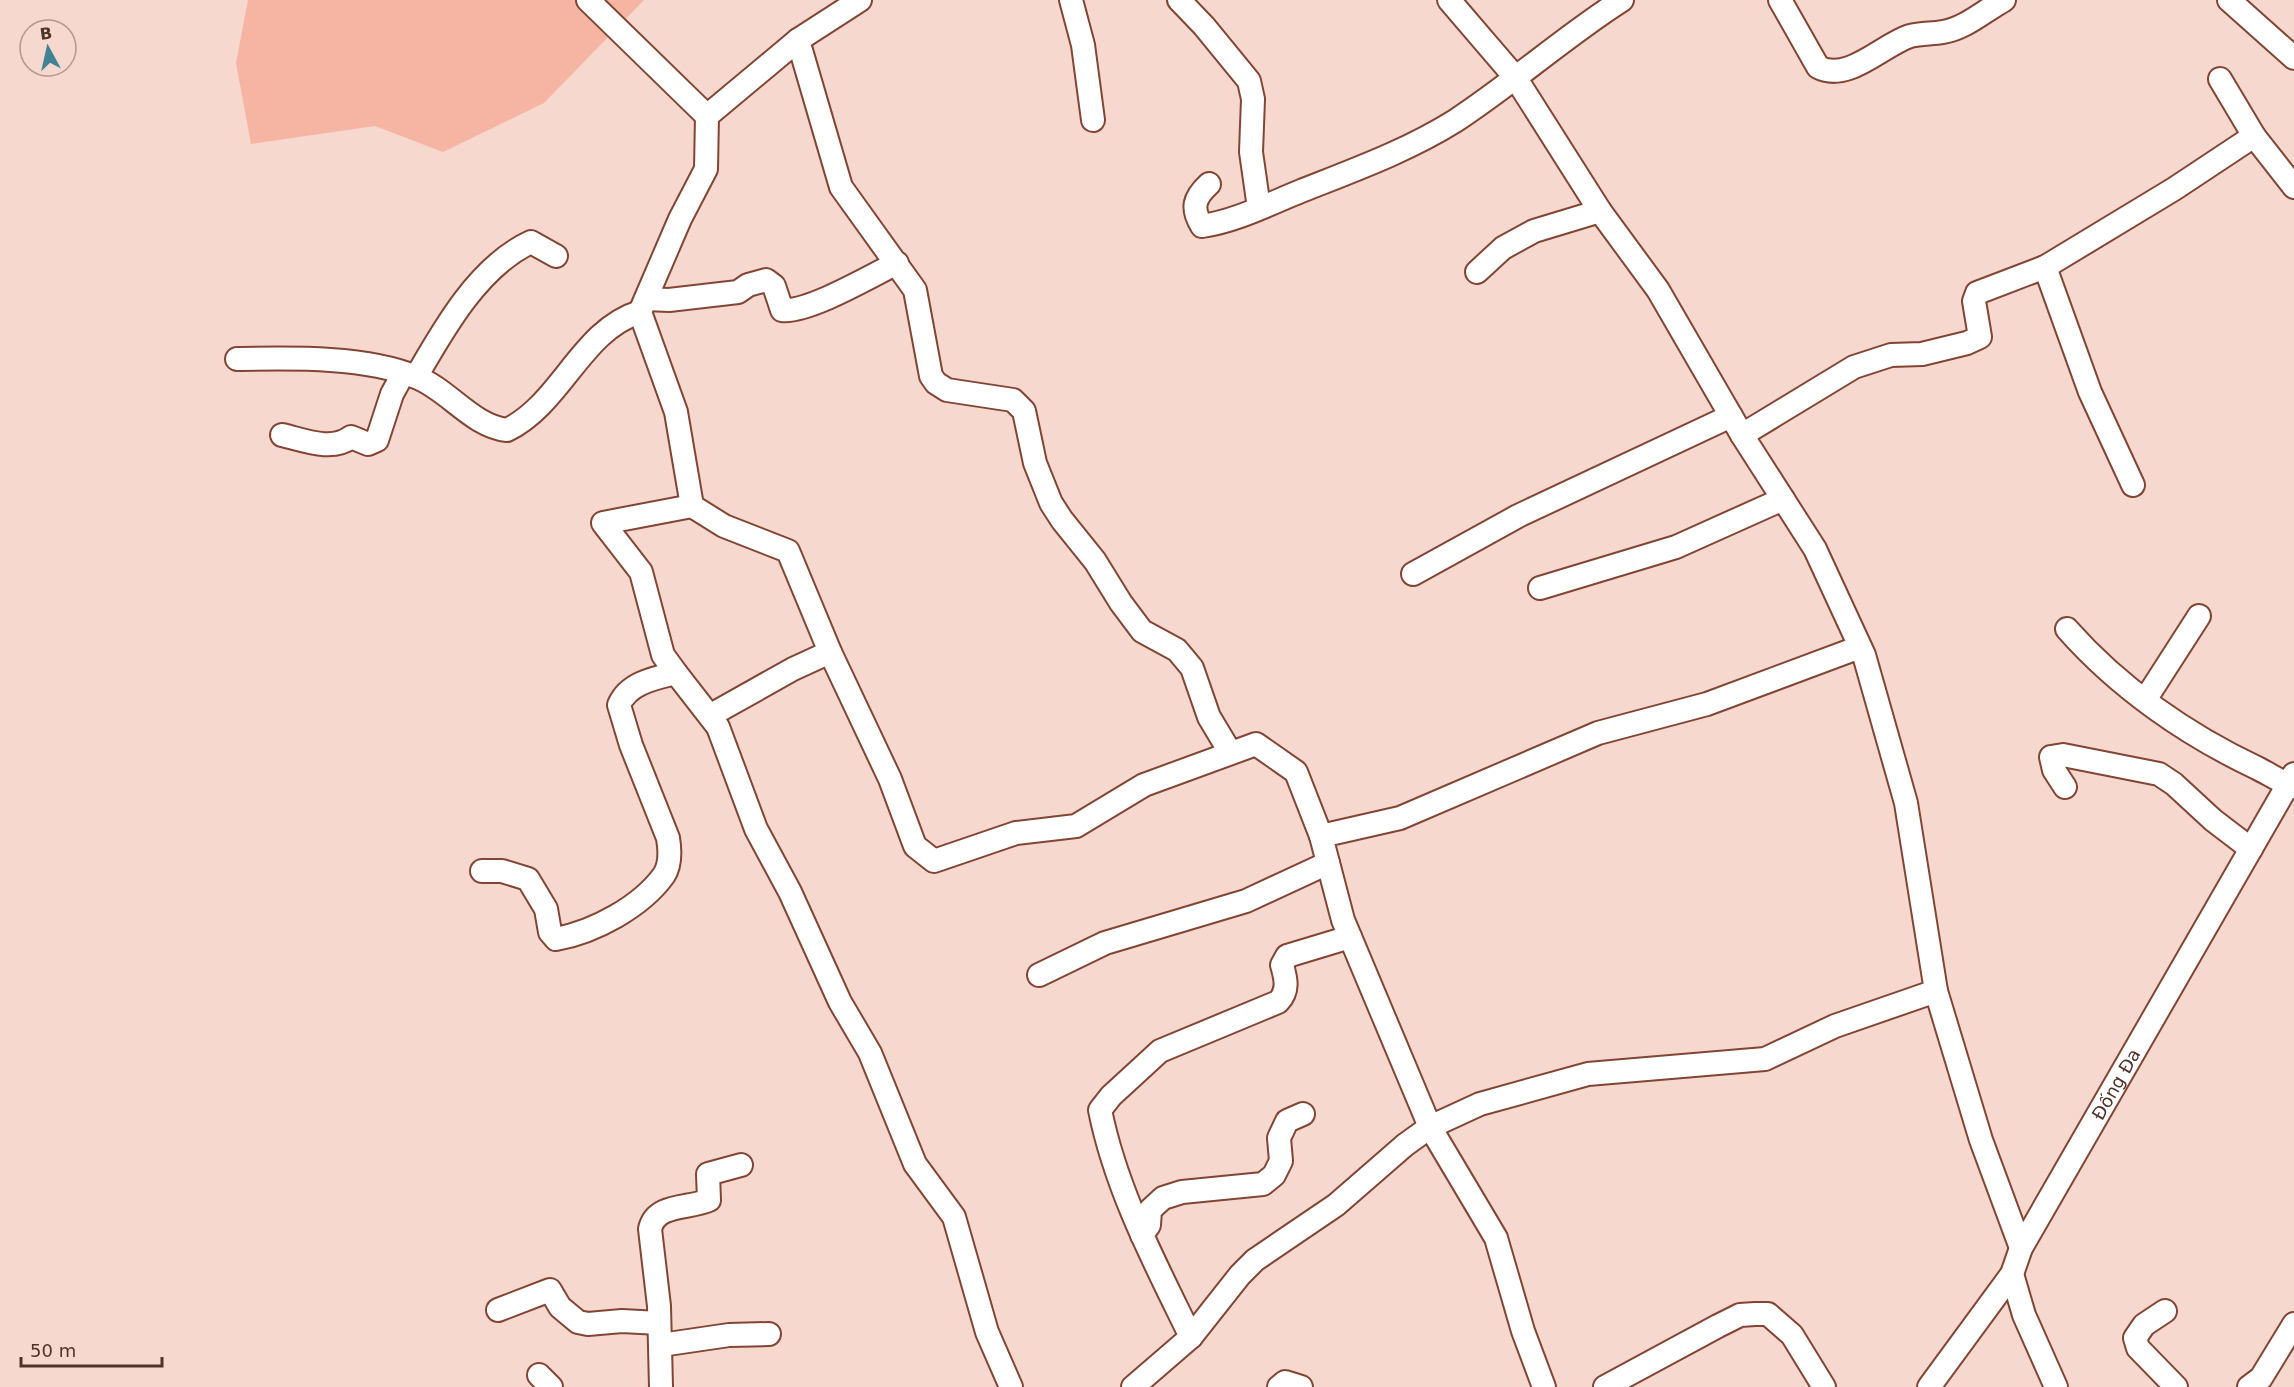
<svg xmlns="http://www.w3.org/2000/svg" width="2294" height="1387" font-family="'DejaVu Sans',sans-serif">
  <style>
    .green { fill: #f5b5a2 }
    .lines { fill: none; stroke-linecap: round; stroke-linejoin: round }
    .minor-casing { stroke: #834533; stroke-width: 26 }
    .minor { stroke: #fff; stroke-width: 22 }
    .labels { text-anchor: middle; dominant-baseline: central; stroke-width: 4.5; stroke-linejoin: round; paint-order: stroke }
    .street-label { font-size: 18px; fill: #4f3229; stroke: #f6d8cf }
  </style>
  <rect width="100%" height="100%" fill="#f6d8cf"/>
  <polygon class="green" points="248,0 644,0 544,103 443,152 375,126 251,144 236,63"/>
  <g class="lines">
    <g class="minor-casing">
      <g id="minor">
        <polyline points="588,0 707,116"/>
        <polyline points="860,0 798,40 707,116 706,169 680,219 640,312 676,412 692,506 724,526 788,551 830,652 890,779 915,846 934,861 1016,833 1076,826 1144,785 1256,744 1296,772 1321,836"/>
        <polyline points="1071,0 1083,45 1093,120"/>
        <polyline points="1179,0 1204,26 1249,81 1253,99 1251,152 1258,201 1263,206"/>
        <path d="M1780,0L1818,67C1848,83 1882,45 1910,36C1921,33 1932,34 1943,32C1966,28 1984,11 2004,0"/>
        <polyline points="2229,0 2294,58"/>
        <polyline points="798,40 841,187 915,290 931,376 936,383 947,390 1013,400 1024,411 1035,463 1051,503 1062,520 1095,561 1121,603 1142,631 1177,650 1192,668 1209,717 1230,752"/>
        <polyline points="2220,79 2254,136 2294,187"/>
        <path d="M1209,184C1194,198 1191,208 1202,226C1236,221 1269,204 1301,191C1354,170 1407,151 1455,121C1513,83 1564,37 1622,0"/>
        <polyline points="2045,267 2090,392 2133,485"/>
        <polyline points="1477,272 1503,248 1534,231 1600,211"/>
        <path d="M646,299L669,300L738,292L748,285L766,280L774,286L782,310C808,313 871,276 897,263"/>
        <path d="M237,359C291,358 366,356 416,377C449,390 472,426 507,430C562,403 581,330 640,312"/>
        <path d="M416,377C444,328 479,266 531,242L556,256"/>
        <path d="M282,435C304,440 332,452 351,437L368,444L377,440L392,394L403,374"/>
        <polyline points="1742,435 1854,367 1891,355 1922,354 1967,343 1980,337 1974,301 1977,293 2045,267 2174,189 2254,136"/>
        <polyline points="1413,574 1518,516 1731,416"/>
        <polyline points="1540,588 1676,547 1783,499"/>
        <path d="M2067,629C2119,688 2187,735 2257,768C2269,774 2281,782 2294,787"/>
        <polyline points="676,673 663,655 641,572 603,523 692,506"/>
        <polyline points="2145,700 2199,616"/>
        <polyline points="711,715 793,669 830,652"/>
        <polyline points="2065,787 2054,770 2051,757 2063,755 2159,774 2174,784 2213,820 2251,849"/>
        <path d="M482,871H502L528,879L546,909L550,932L556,939C594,932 641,907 664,875C671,864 670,850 668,838L631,745L619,705C628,683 655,678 676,673L718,727L756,829L790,892L840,1002L870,1053L915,1164L954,1217L987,1332L1011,1387"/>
        <polyline points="1039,975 1105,943 1246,901 1328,863"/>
        <polyline points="1936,991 1981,1140 2021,1248"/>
        <polyline points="1142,1235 1149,1225 1150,1210 1163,1198 1182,1192 1263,1184 1274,1175 1281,1161 1279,1138 1287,1121 1303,1114"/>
        <polyline points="2012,1274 2024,1315 2056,1387"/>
        <polyline points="498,1310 550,1290 560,1307 578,1322 588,1324 622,1321 659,1323"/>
        <polyline points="2165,1311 2144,1325 2135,1338 2138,1348 2176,1387"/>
        <path d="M1191,1337C1155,1263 1116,1190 1100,1110L1111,1096L1160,1051L1278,1002C1289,991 1286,979 1282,965L1287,956L1350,937"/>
        <polyline points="661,1345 729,1335 769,1334"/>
        <polyline points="539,1375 551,1387"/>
        <path d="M661,1387L659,1306L650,1229C656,1203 689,1209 709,1200L708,1174L741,1165"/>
        <polyline points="1133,1387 1191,1337 1240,1275 1255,1260 1336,1205 1405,1145 1430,1127 1480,1104 1588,1074 1765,1059 1835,1026 1936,991 1906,803 1864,655 1815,549 1742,435 1658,290 1600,211 1515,77 1449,0"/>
        <polyline points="1279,1387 1285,1382 1301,1387"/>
        <polyline points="1544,1387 1523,1331 1496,1238 1430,1127 1343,920 1321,836 1400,818 1598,733 1707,704 1860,647"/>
        <polyline points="1605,1387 1718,1326 1740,1315 1755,1314 1768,1314 1792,1335 1824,1387"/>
        <path id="s1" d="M1929,1387L2012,1274L2021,1248L2294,774"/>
        <polyline points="2249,1387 2261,1378 2294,1324"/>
      </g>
    </g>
    <use href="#minor" class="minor"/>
  </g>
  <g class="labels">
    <g class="street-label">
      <text stroke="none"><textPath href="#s1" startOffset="357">Đống Đa</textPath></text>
    </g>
  </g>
  <g transform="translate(48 48) rotate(352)"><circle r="28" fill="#f6d8cf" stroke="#b3968d" stroke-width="1.5"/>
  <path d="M0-4.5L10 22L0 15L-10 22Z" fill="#418394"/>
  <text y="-9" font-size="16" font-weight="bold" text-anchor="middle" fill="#4f3229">B</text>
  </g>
  <path d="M21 1357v9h141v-9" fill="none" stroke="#4f3229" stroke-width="3"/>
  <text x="30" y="1357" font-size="18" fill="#4f3229" stroke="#f6d8cf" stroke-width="4.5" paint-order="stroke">50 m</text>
</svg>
